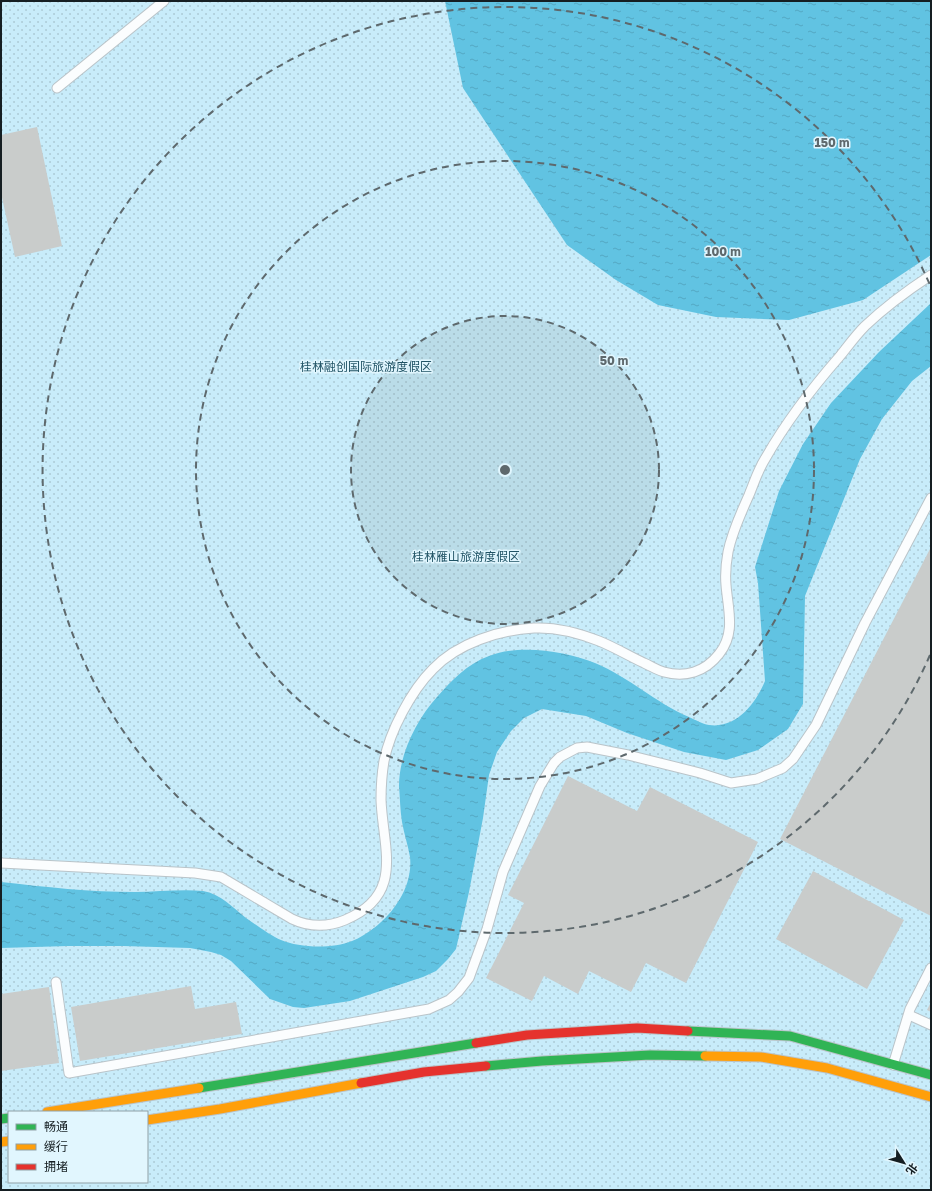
<svg xmlns="http://www.w3.org/2000/svg" width="932" height="1191" font-family="'Golos Text','Noto Sans SC',sans-serif">
  <style>
    .park { fill: url(#park-dots); fill-rule: evenodd }
    .water { fill: url(#water-ripples) }
    .building { fill: #c9cccb }
    .lines { fill: none; stroke-linecap: round; stroke-linejoin: round }
    .lane-casing { stroke: #bac4c9; stroke-width: 11 }
    .fast-casing { stroke: #bac4c9; stroke-width: 11 }
    .slow-casing { stroke: #bac4c9; stroke-width: 11 }
    .jam-casing { stroke: #bac4c9; stroke-width: 11 }
    .lane { stroke: #fbfdfe; stroke-width: 9 }
    .fast { stroke: #30b455; stroke-width: 9 }
    .slow { stroke: #ff9f0a; stroke-width: 9 }
    .jam { stroke: #e5322d; stroke-width: 9 }
    .ring { fill: none; stroke: #5e696d; stroke-width: 2; stroke-dasharray: 7 5 }
    .labels { text-anchor: middle; dominant-baseline: central; stroke-width: 3; stroke-linejoin: round; paint-order: stroke }
    .park-label { font-size: 12px; fill: #205365; stroke: #e1f6fe }
    .centre { fill: #5e696d; stroke: #e1f6fe; stroke-width: 2 }
    .ring-label { font-size: 12px; text-anchor: middle; font-weight: bold; fill: #5e696d; stroke: #e1f6fe; stroke-width: 3; stroke-linejoin: round; paint-order: stroke }
  </style>
  <defs>
    <pattern id="park-dots" width="8" height="8" patternUnits="userSpaceOnUse"><rect width="8" height="8" fill="#c8ecfa"/><path d="M2 2h.1M6 6h.1" fill="none" stroke="#abcad6" stroke-width="1.8" stroke-linecap="round"/></pattern>
    <pattern id="water-ripples" width="26" height="14" patternUnits="userSpaceOnUse"><rect width="26" height="14" fill="#61c3e2"/><path d="M2 4q2-2 4 0t4 0M15 11q2-2 4 0t4 0" fill="none" stroke="#53a7c2"/></pattern>
  </defs>
  <rect width="100%" height="100%" fill="#e7f3f8"/>
  <path class="park" d="M1,1H931V1190H1ZM9,1112H147V1182H9Z"/>
  <g class="water">
    <polygon points="445,1 931,1 931,255 863,300 789,320 716,317 658,305 616,280 567,245 463,88"/>
    <path d="M931,303V366L912,381L882,419L860,459L805,596L803,704L788,729L758,750L726,760L684,752L627,733L586,716L542,709L524,718L511,731L497,752L489,775L483,818L469,892L456,949L448,959L436,971L423,977L350,1001L304,1008L293,1007L270,999L231,961L221,955L211,952L190,948L123,946H68L1,948V882C45,887 90,892 135,892C157,892 181,889 203,891C221,894 232,907 246,918C255,924 271,936 281,940C300,948 332,949 352,941C360,938 367,933 374,928C395,912 413,885 410,857C408,845 404,834 402,822C400,810 400,797 399,786C399,754 417,719 437,697C452,680 467,664 489,656C520,644 565,651 595,663C629,677 656,703 689,717C696,720 702,724 709,725C737,729 756,703 765,681L758,583L755,567L779,491L803,444L831,403L879,352Z"/>
  </g>
  <g class="building">
    <polygon points="37,127 62,246 15,257 1,193 1,135"/>
    <polygon points="931,547 931,916 780,839"/>
    <polygon points="568,776 637,811 650,787 758,842 686,983 646,963 631,992 589,971 578,994 544,976 532,1001 486,978 524,903 508,895"/>
    <polygon points="813,871 904,920 867,989 776,939"/>
    <polygon points="191,986 195,1009 236,1002 242,1034 80,1061 71,1007"/>
    <polygon points="49,987 59,1063 1,1071 1,994"/>
    <polygon points="931,1002 931,1012 927,1010"/>
  </g>
  <g class="lines">
    <g class="lane-casing">
      <g id="lane">
        <polyline points="57,88 164,1"/>
        <path d="M1,863L195,873L221,877L292,919C309,927 328,927 345,920C405,895 383,849 381,800C381,788 382,773 384,761C390,731 411,691 433,669C458,643 499,630 534,628C556,627 579,633 599,641C614,647 629,656 644,663C651,666 657,670 664,672C685,678 705,672 719,654C736,633 728,610 726,585C725,574 726,563 728,552C732,532 741,513 749,495C754,483 758,470 765,459C786,422 812,388 840,356C848,346 856,335 865,326C885,307 908,290 931,275"/>
        <polyline points="56,982 69,1073 429,1009 449,1000 458,992 469,978 487,929 503,872 540,786 554,763 560,757 577,748 587,747 628,755 700,773 731,783 757,779 783,768 793,759 816,725 865,623 931,498"/>
        <polyline points="909,1015 931,1025"/>
        <polyline points="893,1065 910,1009 931,968"/>
      </g>
    </g>
    <g class="fast-casing">
      <g id="fast">
        <polyline points="688,1031 790,1036 931,1075"/>
        <polyline points="486,1066 542,1061 650,1055 705,1056"/>
        <polyline points="199,1088 476,1043"/>
        <polyline points="1,1119 9,1118"/>
      </g>
    </g>
    <g class="slow-casing">
      <g id="slow">
        <polyline points="705,1056 761,1057 827,1068 931,1097"/>
        <polyline points="47,1112 199,1088"/>
        <polyline points="147,1120 220,1109 361,1083"/>
        <polyline points="1,1142 9,1141"/>
      </g>
    </g>
    <g class="jam-casing">
      <g id="jam">
        <polyline points="476,1043 527,1035 637,1028 688,1031"/>
        <polyline points="361,1083 424,1072 486,1066"/>
      </g>
    </g>
    <use href="#lane" class="lane"/>
    <use href="#fast" class="fast"/>
    <use href="#slow" class="slow"/>
    <use href="#jam" class="jam"/>
  </g>
  <circle cx="505" cy="470" r="154" fill="#5e696d" fill-opacity=".12"/>
  <g class="ring">
    <circle cx="505" cy="470" r="154"/>
    <circle cx="505" cy="470" r="309"/>
    <path d="M930 655A463 463 0 1 1 930 285"/>
  </g>
  <g class="labels">
    <g class="park-label">
      <text x="366" y="366">桂林融创国际旅游度假区</text>
      <text x="466" y="556">桂林雁山旅游度假区</text>
    </g>
  </g>
  <circle cx="505" cy="470" r="6" class="centre"/>
  <g class="ring-label">
    <text x="832" y="147">150 m</text>
    <text x="723" y="256">100 m</text>
    <text x="614" y="365">50 m</text>
  </g>
  <rect width="932" height="1191" fill="none" stroke="#151e22" stroke-width="4"/>
  <rect x="8" y="1111" width="140" height="72" fill="#e1f6fe" stroke="#8fa0a6"/>
  <rect x="16" y="1124" width="20" height="6" fill="#30b455" stroke="#8fa0a6"/>
  <text x="44" y="1131" font-size="12" fill="#151e22">畅通</text>
  <rect x="16" y="1144" width="20" height="6" fill="#ff9f0a" stroke="#8fa0a6"/>
  <text x="44" y="1151" font-size="12" fill="#151e22">缓行</text>
  <rect x="16" y="1164" width="20" height="6" fill="#e5322d" stroke="#8fa0a6"/>
  <text x="44" y="1171" font-size="12" fill="#151e22">拥堵</text>
  <g transform="translate(904 1163) rotate(127)" stroke="#e1f6fe" stroke-width="3" paint-order="stroke">
  <path d="M0-3L7 15L0 10L-7 15Z" fill="#151e22"/>
  <text y="-6" font-size="11" font-weight="bold" text-anchor="middle" fill="#151e22">北</text>
  </g>
</svg>
